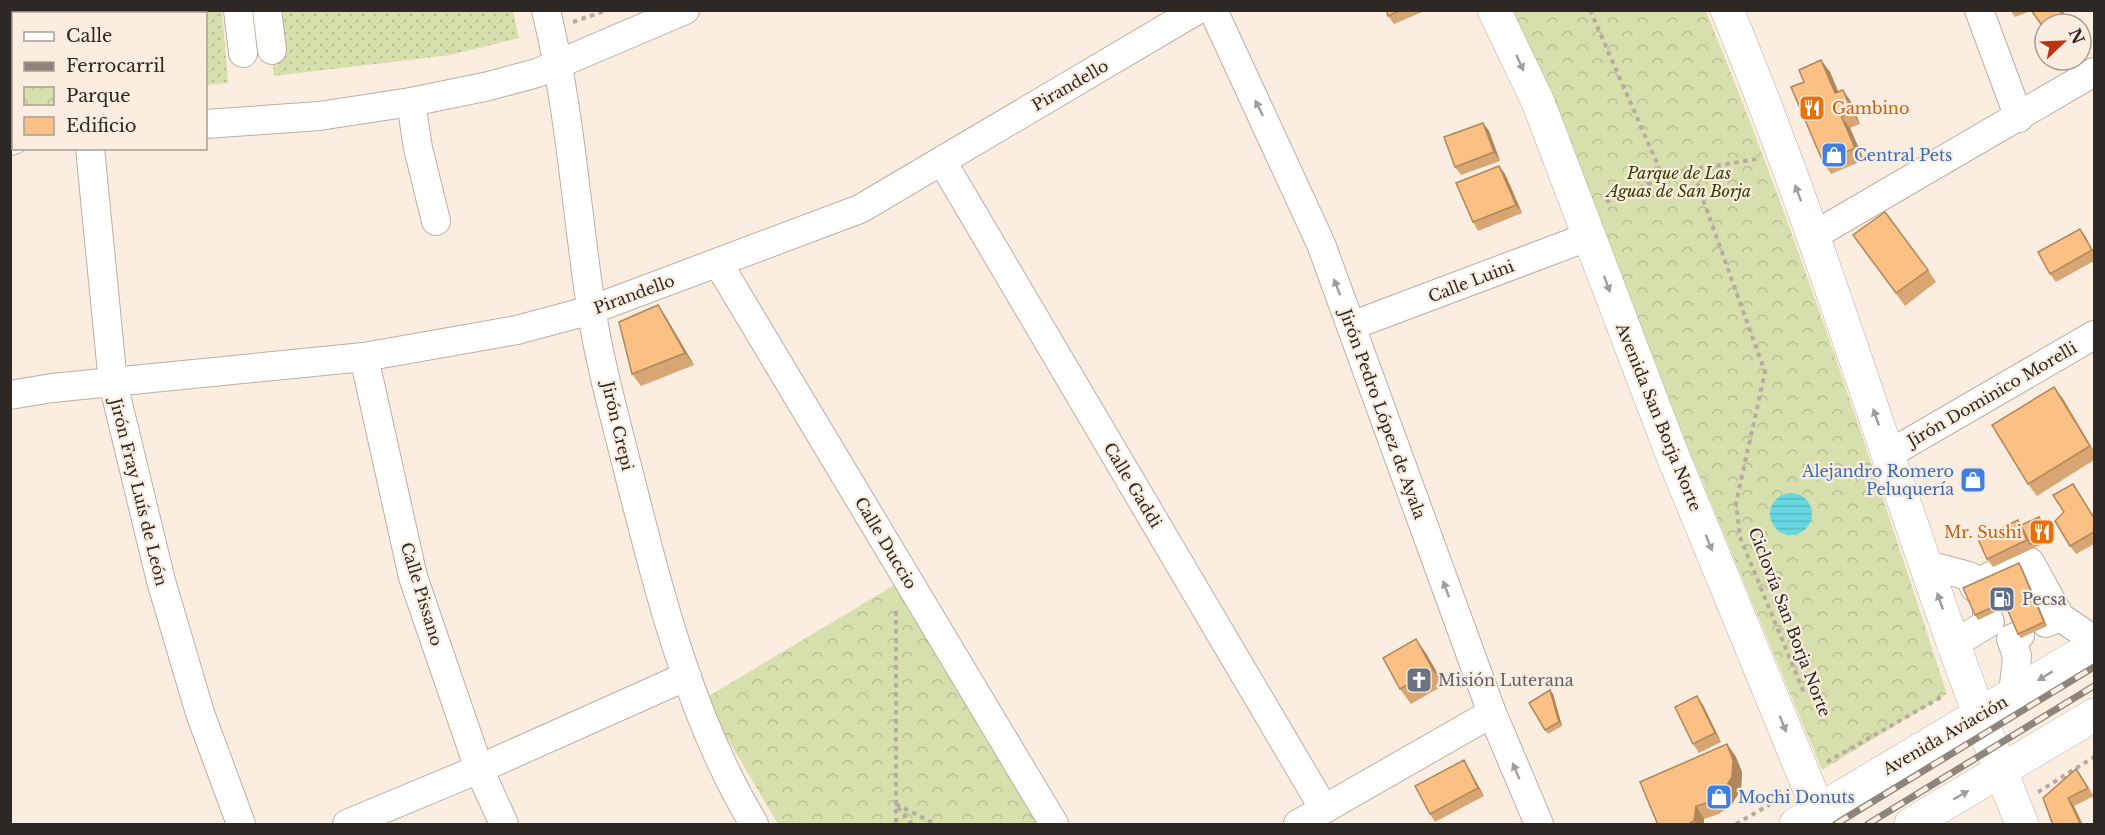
<svg xmlns="http://www.w3.org/2000/svg" width="2105" height="835" font-family="'Libre Baskerville',serif">
  <style>
    .grass { fill: url(#grass-dots) }
    .park { fill: url(#park-crowns) }
    .water { fill: url(#water-rules) }
    .lines { fill: none; stroke-linecap: round; stroke-linejoin: round }
    .minor-casing { stroke: #bcafa2; stroke-width: 30 }
    .major-casing { stroke: #bcafa2; stroke-width: 34 }
    .path { stroke: #b7aca2; stroke-width: 4; stroke-dasharray: 4.5 4.5; stroke-linecap: butt }
    .minor { stroke: #fff; stroke-width: 28 }
    .major { stroke: #fff; stroke-width: 33 }
    .rail-casing { stroke: #8d847b; stroke-width: 7 }
    .rail { stroke: #fbede0; stroke-width: 4.5; stroke-dasharray: 14; stroke-linecap: butt }
    .wall { fill: #d8a672 }
    .shaded-wall { fill: #b0875c }
    .building { fill: #fbc184; stroke: #b0875c; stroke-width: 1.5 }
    .oneway { fill: #a09e9c }
    .labels { text-anchor: middle; dominant-baseline: central; stroke-width: 4.5; stroke-linejoin: round; paint-order: stroke }
    .street-label { font-size: 16px; fill: #2d2823; stroke: #fbede0 }
    .food-label { font-size: 16px; fill: #c56008; stroke: #fbede0; text-anchor: start }
    .shop-label { font-size: 16px; fill: #366cbe; stroke: #fbede0; text-anchor: start }
    .park-label { font-size: 16px; font-style: italic; fill: #383d00; stroke: #fbede0 }
    .service-label { font-size: 16px; fill: #4e5e75; stroke: #fbede0; text-anchor: start }
    .worship-label { font-size: 16px; fill: #5b616d; stroke: #fbede0; text-anchor: start }
  </style>
  <defs>
    <pattern id="grass-dots" width="8" height="8" patternUnits="userSpaceOnUse" patternTransform="scale(1.5)"><rect width="8" height="8" fill="#d7dfac"/><path d="M2 2h.1M6 6h.1" fill="none" stroke="#b9bf94" stroke-width="1.8" stroke-linecap="round"/></pattern>
    <pattern id="park-crowns" width="20" height="18" patternUnits="userSpaceOnUse" patternTransform="scale(1.5)"><rect width="20" height="18" fill="#d7dfac"/><path d="M2 6a3 3 0 1 1 6 0M12 15a3 3 0 1 1 6 0" fill="none" stroke="#b9bf94"/></pattern>
    <pattern id="water-rules" width="6" height="5" patternUnits="userSpaceOnUse" patternTransform="scale(1.5)"><rect width="6" height="5" fill="#68d7e1"/><path d="M0 2.5h6" fill="none" stroke="#5ab9c1"/></pattern>
  </defs>
  <rect width="100%" height="100%" fill="#fbede0"/>
  <g class="grass">
    <polygon points="111,11 222,11 228,83 206,85 206,14 111,14"/>
    <polygon points="268,11 513,11 519,38 450,55 274,76"/>
  </g>
  <g class="park">
    <path d="M1513,11H1706C1798,235 1872,464 1947,694L1822,770L1679,426Z"/>
    <polygon points="898,583 1041,824 778,824 704,699"/>
  </g>
  <circle class="water" cx="1791" cy="514" r="21"/>
  <g class="lines">
    <g class="minor-casing">
      <g id="minor">
        <polyline points="76,10 77,14"/>
        <polyline points="238,10 243,53"/>
        <polyline points="267,10 272,50"/>
        <path d="M546,10C570,108 576,208 591,307C599,360 614,414 627,466C658,588 689,716 754,824"/>
        <polyline points="1213,10 1321,244 1492,713 1539,824"/>
        <polyline points="1979,10 2019,118"/>
        <polyline points="411,102 418,148 436,221"/>
        <polyline points="206,124 319,116 411,102 489,86 537,73 685,10"/>
        <polyline points="10,141 14,140"/>
        <polyline points="90,148 113,383 161,581 200,713 241,824"/>
        <polyline points="942,161 1324,809"/>
        <polyline points="1813,236 2094,72"/>
        <polyline points="718,263 1054,824"/>
        <polyline points="1351,326 1590,236"/>
        <polyline points="364,357 413,577 479,769 504,824"/>
        <polyline points="10,395 52,388 364,357 517,330 591,310 860,209 1197,10"/>
        <polyline points="1889,454 2094,335"/>
        <polyline points="1927,565 1969,576 1975,588"/>
        <polyline points="1980,581 2026,560 2030,562 2060,617"/>
        <polyline points="2046,623 2060,617 2094,640"/>
        <polyline points="1954,644 1990,622 1987,615"/>
        <polyline points="2013,695 2017,656 2011,639 2020,635"/>
        <polyline points="347,824 479,769 687,676"/>
        <polyline points="1298,824 1492,713"/>
      </g>
    </g>
    <g class="major-casing">
      <g id="major">
        <polyline points="1494,10 1538,102 1672,454 1824,824"/>
        <path d="M1727,10C1838,277 1913,557 2022,824"/>
        <polyline points="1796,824 2094,646"/>
        <polyline points="1911,824 2094,715"/>
      </g>
    </g>
    <g class="path">
      <polyline points="1590,10 1660,170 1677,172 1696,180 1765,372 1736,503 1740,537 1804,693"/>
      <polyline points="573,22 607,10"/>
      <polyline points="1606,202 1677,172 1757,159"/>
      <polyline points="896,611 896,824"/>
      <polyline points="1827,762 1943,696"/>
      <polyline points="2038,792 2094,757"/>
      <polyline points="896,804 935,824"/>
      <polyline points="898,807 912,824"/>
      <polyline points="1736,824 1769,805 1780,790"/>
    </g>
    <use href="#minor" class="minor"/>
    <use href="#major" class="major"/>
    <g class="rail-casing">
      <g id="rail">
        <polyline points="1836,824 2094,667"/>
        <polyline points="1868,824 2094,686"/>
      </g>
    </g>
    <use href="#rail" class="rail"/>
  </g>
  <g class="wall">
    <polygon points="1386,10 1427,10 1394,24 1388,16"/>
    <polygon points="2010,10 2062,10 2070,24 2045,24 2045,30 2031,11 2015,17"/>
    <polygon points="1821,60 1830,72 1838,91 1843,90 1851,102 1860,124 1850,128 1864,160 1831,174 1823,162 1804,82"/>
    <polygon points="1483,123 1489,131 1500,161 1461,175 1455,167"/>
    <polygon points="1499,166 1505,174 1522,213 1478,231 1473,222"/>
    <polygon points="2080,229 2094,253 2094,261 2056,282 2050,274"/>
    <polygon points="1862,247 1928,270 1936,282 1905,306"/>
    <polygon points="658,305 666,317 694,365 641,386 632,374"/>
    <polygon points="2063,399 2094,451 2094,460 2037,496 2028,484"/>
    <polygon points="2073,484 2094,517 2094,544 2076,554 2070,546 2064,512"/>
    <polygon points="2018,520 2021,525 2042,521 2051,540 1993,567 1987,559"/>
    <polygon points="2019,563 2022,568 2047,626 2021,638 2018,634 2006,607 1978,620 1975,615"/>
    <polygon points="1416,639 1427,655 1444,685 1411,704 1400,689"/>
    <polygon points="1553,694 1562,726 1548,734 1545,730"/>
    <polygon points="1703,705 1721,742 1699,753 1693,744"/>
    <polygon points="1727,744 1736,757 1742,772 1741,789 1732,804 1719,814 1704,819 1704,825 1658,825"/>
    <polygon points="1464,760 1484,796 1435,822 1430,814"/>
    <polygon points="2076,769 2094,796 2074,806 2053,825"/>
  </g>
  <g class="shaded-wall">
    <polygon points="2060,10 2062,10 2070,24 2062,14"/>
    <polygon points="1821,60 1830,72 1844,105 1835,93"/>
    <polygon points="1843,90 1851,102 1860,124 1852,111"/>
    <polygon points="1841,116 1850,128 1864,160 1855,148"/>
    <polygon points="1483,123 1489,131 1500,161 1494,152"/>
    <polygon points="1499,166 1505,174 1522,213 1516,205"/>
    <polygon points="2080,229 2086,237 2094,254 2092,250"/>
    <polygon points="658,305 666,317 694,365 685,353"/>
    <polygon points="2054,387 2063,399 2094,452 2090,446"/>
    <polygon points="2019,563 2022,568 2047,626 2044,622"/>
    <polygon points="1416,639 1427,655 1444,685 1433,670"/>
    <polygon points="1550,690 1553,694 1562,726 1559,722"/>
    <polygon points="1697,696 1703,705 1721,742 1715,733"/>
    <polygon points="1727,744 1736,757 1742,772 1741,789 1732,804 1723,791"/>
    <polygon points="1464,760 1484,796 1478,788"/>
    <polygon points="2068,798 2074,806 2083,825 2081,825"/>
    <polygon points="1696,806 1704,819 1704,825 1697,825 1694,821"/>
  </g>
  <g class="building">
    <polygon points="1386,10 1401,10 1388,16"/>
    <polygon points="2031,10 2060,10 2062,14 2041,24"/>
    <polygon points="1821,60 1835,93 1843,90 1852,111 1841,116 1855,148 1823,162 1791,87 1804,82 1799,70"/>
    <polygon points="1483,123 1494,152 1455,167 1444,137"/>
    <polygon points="1499,166 1516,205 1473,222 1456,183"/>
    <polygon points="1885,212 1928,270 1896,293 1853,235"/>
    <polygon points="2080,229 2092,250 2050,274 2038,252"/>
    <polygon points="658,305 685,353 632,374 619,322"/>
    <polygon points="2054,387 2090,446 2028,484 1992,425"/>
    <polygon points="2073,484 2094,518 2094,532 2070,546 2055,521 2064,512 2053,495"/>
    <polygon points="2039,517 2048,536 2030,544 2021,525"/>
    <polygon points="2018,520 2027,540 1987,559 1978,539"/>
    <polygon points="2019,563 2044,622 2018,634 2004,602 1975,615 1963,588"/>
    <polygon points="1416,639 1433,670 1400,689 1383,658"/>
    <polygon points="1550,690 1559,722 1545,730 1529,703"/>
    <polygon points="1697,696 1715,733 1693,744 1675,707"/>
    <polygon points="1727,744 1733,760 1732,777 1723,791 1710,802 1696,806 1694,821 1687,825 1658,825 1640,782"/>
    <polygon points="1464,760 1478,788 1430,814 1415,786"/>
    <polygon points="2076,769 2088,788 2068,798 2081,825 2053,825 2043,798"/>
  </g>
  <defs><path id="oneway-solid" d="M-6-.8H1V-3.2L6.5 0L1 3.2V.8H-6Z" transform="scale(1.5)"/></defs>
  <g class="oneway">
    <use href="#oneway-solid" transform="translate(1520 63) rotate(65)"/>
    <use href="#oneway-solid" transform="translate(1259 108) rotate(-116)"/>
    <use href="#oneway-solid" transform="translate(1798 193) rotate(-110)"/>
    <use href="#oneway-solid" transform="translate(1607 284) rotate(70)"/>
    <use href="#oneway-solid" transform="translate(1337 287) rotate(-111)"/>
    <use href="#oneway-solid" transform="translate(1876 417) rotate(-109)"/>
    <use href="#oneway-solid" transform="translate(1709 543) rotate(68)"/>
    <use href="#oneway-solid" transform="translate(1446 589) rotate(-110)"/>
    <use href="#oneway-solid" transform="translate(1940 601) rotate(-109)"/>
    <use href="#oneway-solid" transform="translate(2045 676) rotate(149)"/>
    <use href="#oneway-solid" transform="translate(1783 724) rotate(68)"/>
    <use href="#oneway-solid" transform="translate(1516 771) rotate(-113)"/>
    <use href="#oneway-solid" transform="translate(1961 795) rotate(-30)"/>
  </g>
  <defs>
    <g id="restaurant-square" transform="scale(1.35)"><rect x="-9" y="-9" width="18" height="18" rx="4" fill="#e8710a" stroke="#fbede0"/><path d="M-5-6h1v4h1v-4h1v4h1v-4h1v5L-1.5 .5V6h-2V.5L-5-1ZM5-6V6H3V1.5H1.5Q1.5-4 5-6Z" fill="#fff"/></g>
    <g id="shop-square" transform="scale(1.35)"><rect x="-9" y="-9" width="18" height="18" rx="4" fill="#3f7fe0" stroke="#fbede0"/><path d="M-5-2.5h2.3a2.7 3.5 0 0 1 5.4 0H5L5.5 6h-11ZM-1.5-2.5h3a1.5 2.3 0 0 0-3 0Z" fill="#fff"/></g>
    <g id="fuel-square" transform="scale(1.35)"><rect x="-9" y="-9" width="18" height="18" rx="4" fill="#5c6f8a" stroke="#fbede0"/><path d="M-5.5-6h7V0h2V4h1.3V-2.5L3-4.5l.8-.8L6-3V5H2.5V1h-1V6h-7ZM-4.2-4.7v3.2H.2V-4.7Z" fill="#fff"/></g>
    <g id="church-square" transform="scale(1.35)"><rect x="-9" y="-9" width="18" height="18" rx="4" fill="#6b7280" stroke="#fbede0"/><path d="M-1.2-6h2.4v3.5h3.3v2.4h-3.3V6h-2.4V-.1h-3.3v-2.4h3.3Z" fill="#fff"/></g>
  </defs>
  <g fill-rule="evenodd">
    <use href="#restaurant-square" x="1812" y="108"/>
    <use href="#shop-square" x="1834" y="155"/>
    <use href="#shop-square" x="1973" y="480"/>
    <use href="#restaurant-square" x="2042" y="532"/>
    <use href="#fuel-square" x="2002" y="599"/>
    <use href="#church-square" x="1419" y="680"/>
    <use href="#shop-square" x="1719" y="797"/>
  </g>
  <g class="labels">
    <g class="street-label">
      <text transform="translate(1070 85) rotate(-30)">Pirandello</text>
      <text transform="translate(1471 281) rotate(-21)">Calle Luini</text>
      <text transform="translate(634 294) rotate(-20)">Pirandello</text>
      <text transform="translate(1992 394) rotate(-30)">Jirón Dominico Morelli</text>
      <text transform="translate(1383 414) rotate(70)">Jirón Pedro López de Ayala</text>
      <text transform="translate(1659 417) rotate(68)">Avenida San Borja Norte</text>
      <text transform="translate(618 426) rotate(77)">Jirón Crepi</text>
      <text transform="translate(1133 485) rotate(59)">Calle Gaddi</text>
      <text transform="translate(139 492) rotate(76)">Jirón Fray Luís de León</text>
      <text transform="translate(886 543) rotate(59)">Calle Duccio</text>
      <text transform="translate(422 594) rotate(73)">Calle Pissano</text>
      <text transform="translate(1790 622) rotate(69)">Ciclovía San Borja Norte</text>
      <text transform="translate(1945 735) rotate(-30)">Avenida Aviación</text>
    </g>
    <g class="food-label">
      <text x="1832" y="108">Gambino</text>
      <text x="2022" y="532" text-anchor="end">Mr. Sushi</text>
    </g>
    <g class="shop-label">
      <text x="1854" y="155">Central Pets</text>
      <text x="1954" y="471" text-anchor="end">Alejandro Romero<tspan x="1954" dy="18">Peluquería</tspan></text>
      <text x="1738" y="797">Mochi Donuts</text>
    </g>
    <g class="park-label">
      <text x="1679" y="173">Parque de Las<tspan x="1679" dy="18">Aguas de San Borja</tspan></text>
    </g>
    <g class="service-label">
      <text x="2022" y="599">Pecsa</text>
    </g>
    <g class="worship-label">
      <text x="1438" y="680">Misión Luterana</text>
    </g>
  </g>
  <rect width="2105" height="835" fill="none" stroke="#2d2823" stroke-width="24"/>
  <rect x="12" y="12" width="195" height="138" fill="#fbede0" stroke="#a99e94" stroke-width="1.5"/>
  <rect x="24" y="32" width="30" height="9" fill="#ffffff" stroke="#a99e94" stroke-width="1.5"/>
  <text x="66" y="42" font-size="18" fill="#2d2823">Calle</text>
  <rect x="24" y="62" width="30" height="9" fill="#8d847b" stroke="#a99e94" stroke-width="1.5"/>
  <text x="66" y="72" font-size="18" fill="#2d2823">Ferrocarril</text>
  <rect x="24" y="87" width="30" height="18" fill="url(#park-crowns)" stroke="#a99e94" stroke-width="1.5"/>
  <text x="66" y="102" font-size="18" fill="#2d2823">Parque</text>
  <rect x="24" y="117" width="30" height="18" fill="#fbc184" stroke="#a99e94" stroke-width="1.5"/>
  <text x="66" y="132" font-size="18" fill="#2d2823">Edificio</text>
  <g transform="translate(2063 42) rotate(67)"><circle r="28" fill="#fbede0" stroke="#a99e94" stroke-width="1.5"/>
  <path d="M0-4.5L10 22L0 15L-10 22Z" fill="#be3314"/>
  <text y="-9" font-size="16" font-weight="bold" text-anchor="middle" fill="#2d2823">N</text>
  </g>
</svg>
